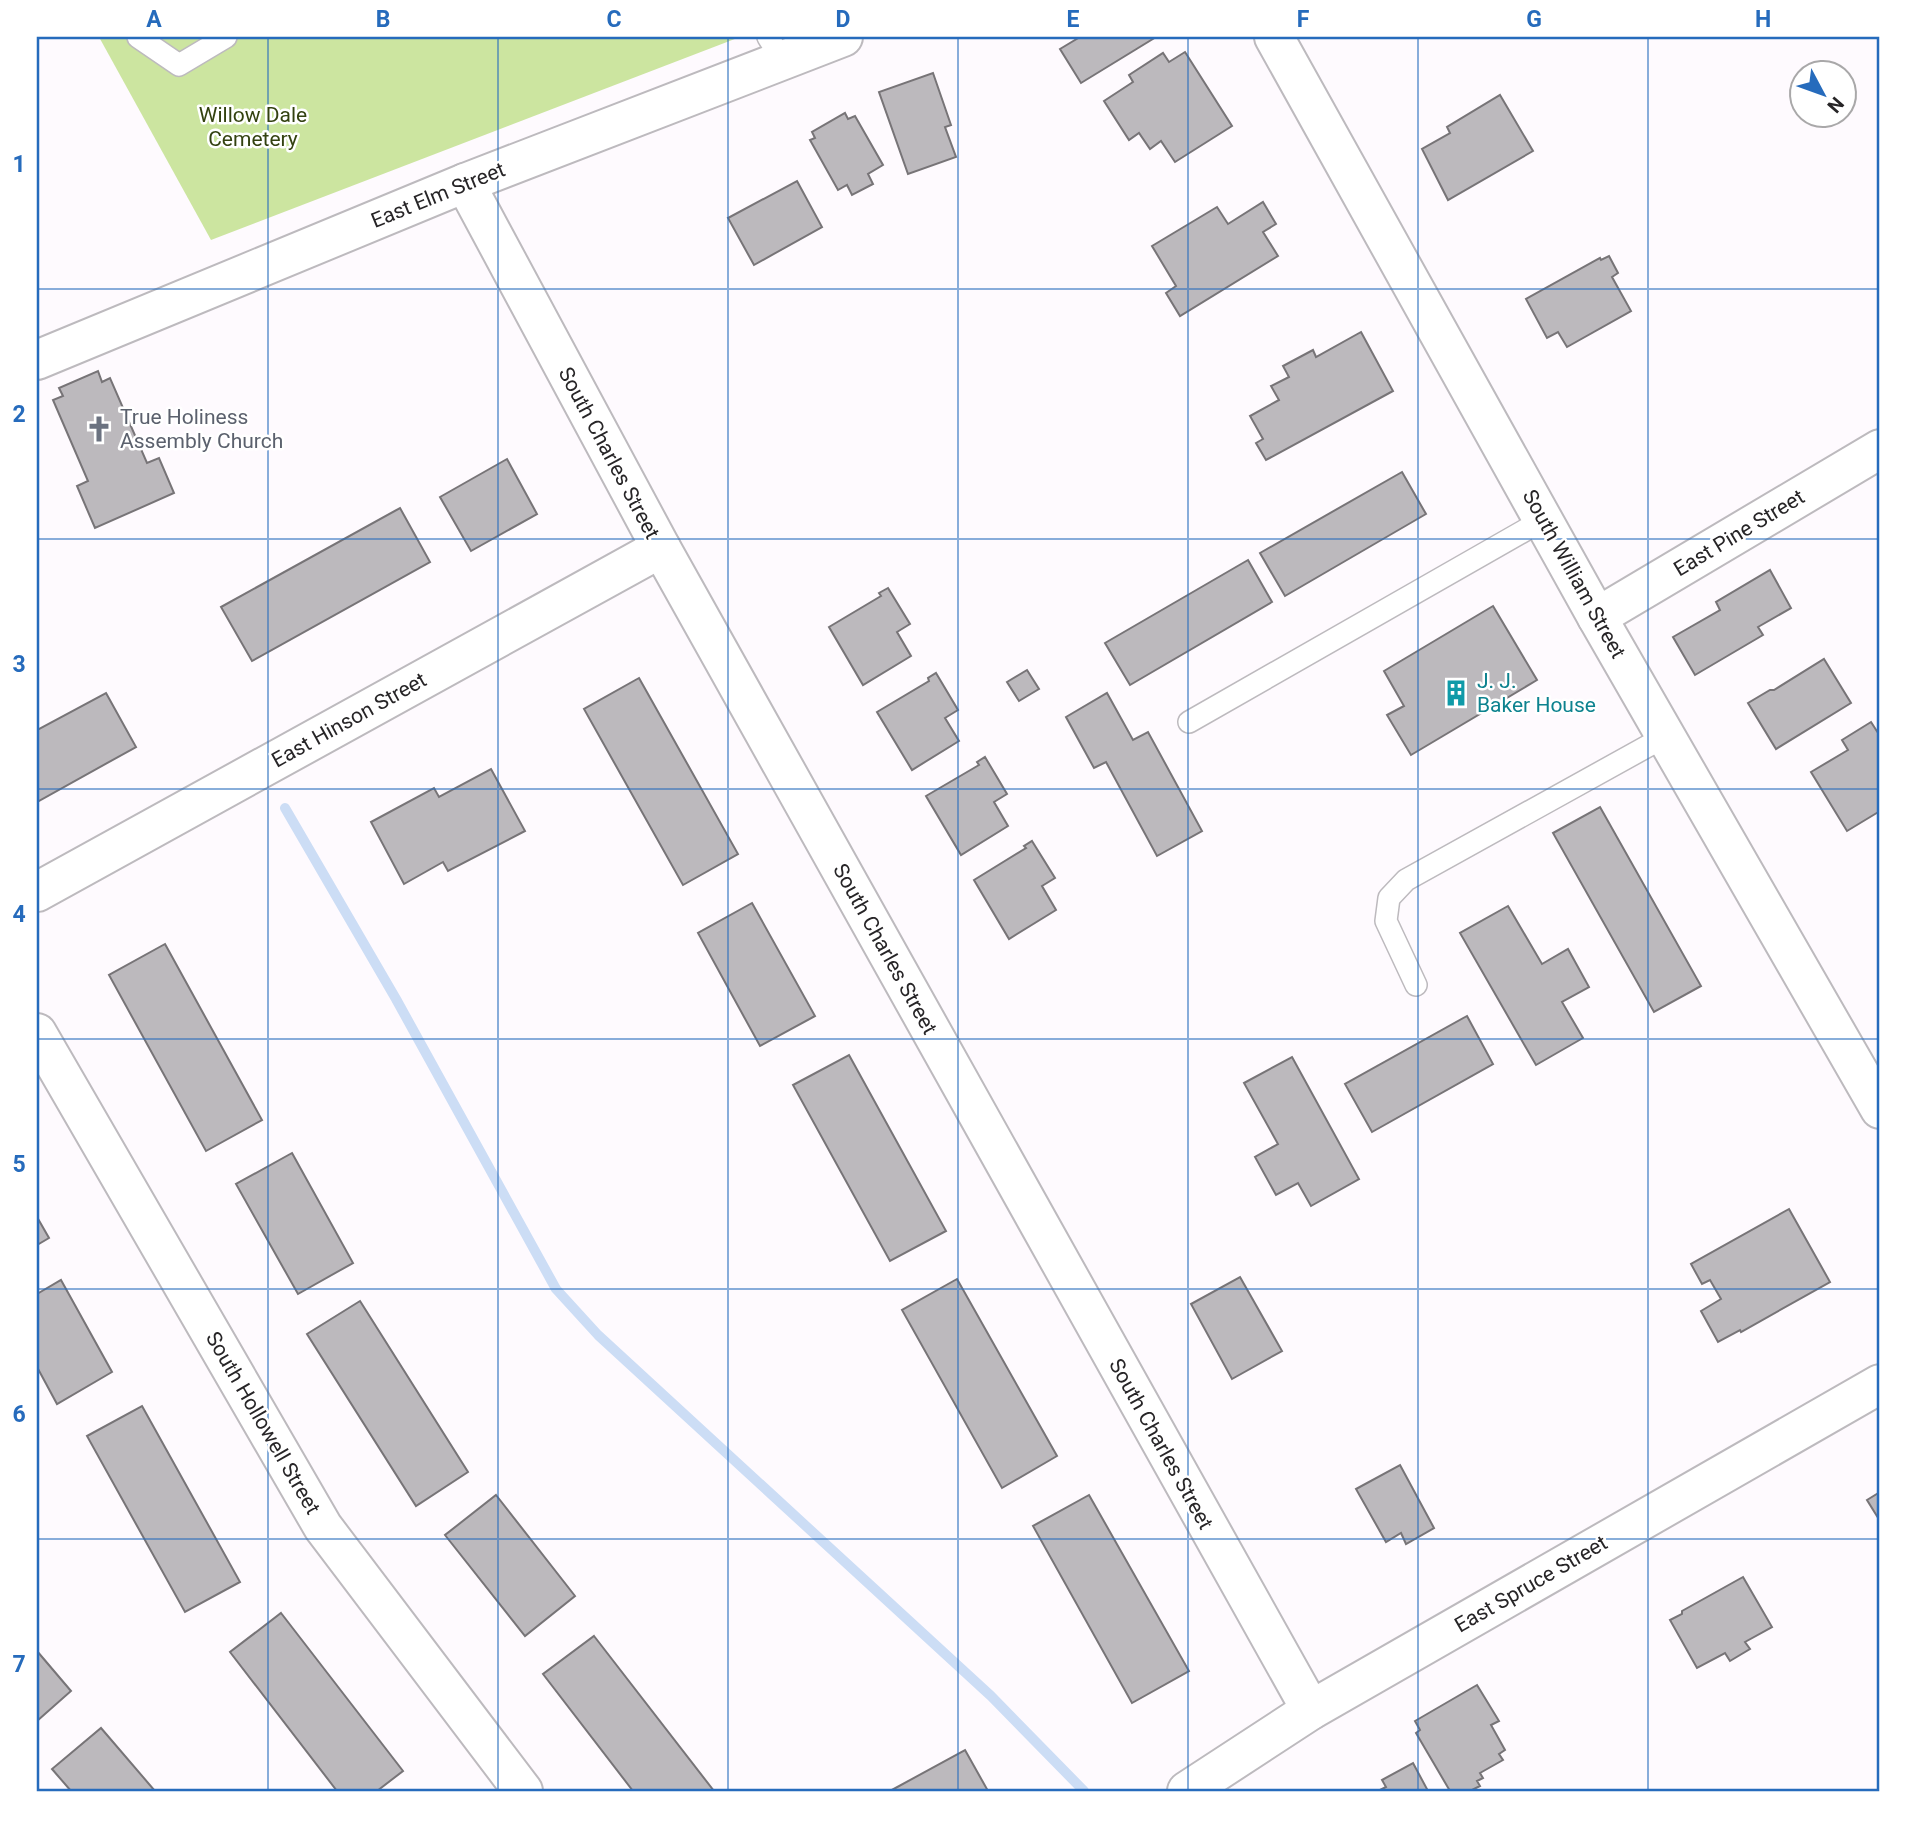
<svg xmlns="http://www.w3.org/2000/svg" width="1917" height="1828" font-family="Roboto,sans-serif">
  <style>
    .green { fill: #cce5a0 }
    .lines { fill: none; stroke-linecap: round; stroke-linejoin: round }
    .stream { stroke: #ccddf5; stroke-width: 10 }
    .building { fill: #bcb9bd; stroke: #777477; stroke-width: 2 }
    .service-casing { stroke: #bdbabe; stroke-width: 24 }
    .minor-casing { stroke: #bdbabe; stroke-width: 42 }
    .tertiary-casing { stroke: #bdbabe; stroke-width: 42 }
    .service { stroke: #fff; stroke-width: 21 }
    .minor { stroke: #fff; stroke-width: 38 }
    .tertiary { stroke: #fff; stroke-width: 38 }
    .grid { fill: none; stroke: #266bbc; stroke-width: 2; stroke-opacity: 0.55 }
    .labels { text-anchor: middle; dominant-baseline: central; stroke-width: 5; stroke-linejoin: round; paint-order: stroke }
    .park-label { font-size: 21px; fill: #334210; stroke: #fff }
    .street-label { font-size: 21px; fill: #272527; stroke: #fff }
    .worship-label { font-size: 21px; fill: #5b616d; stroke: #fff; text-anchor: start }
    .culture-label { font-size: 21px; fill: #0d838f; stroke: #fff; text-anchor: start }
    .neatline { fill: none; stroke: #266bbc; stroke-width: 2.5 }
    .grid-label { font-size: 23px; text-anchor: middle; font-weight: bold; fill: #266bbc }
  </style>
  <rect width="100%" height="100%" fill="#fefafe"/>
  <polygon class="green" points="99,37 740,37 211,240"/>
  <g class="lines">
    <polyline class="stream" points="285,808 396,999 556,1289 598,1335 991,1696 1084,1791"/>
  </g>
  <g class="building">
    <polygon points="1080,37 1156,37 1081,83 1060,49"/>
    <polygon points="1185,52 1232,126 1175,162 1161,141 1150,149 1139,133 1129,140 1104,101 1133,82 1129,75 1163,53 1169,62"/>
    <polygon points="933,73 951,125 945,127 956,157 908,174 879,92"/>
    <polygon points="1500,95 1533,151 1448,200 1422,149 1450,133 1447,127"/>
    <polygon points="845,113 848,119 855,116 883,165 868,174 873,184 852,195 847,185 838,190 810,140 815,138 812,132"/>
    <polygon points="797,181 822,227 754,265 728,218"/>
    <polygon points="1263,202 1276,224 1263,232 1278,256 1180,316 1166,293 1176,286 1152,246 1217,207 1228,224"/>
    <polygon points="1609,256 1618,273 1612,277 1631,311 1567,347 1558,332 1547,338 1526,299 1600,258 1601,260"/>
    <polygon points="1361,332 1393,391 1266,460 1256,443 1263,439 1250,416 1279,400 1271,386 1289,377 1283,366 1313,350 1316,357"/>
    <polygon points="98,371 102,382 110,378 147,463 159,458 174,493 95,528 77,486 88,481 53,400 63,396 59,388"/>
    <polygon points="507,459 537,514 471,551 440,497"/>
    <polygon points="1402,472 1426,514 1285,596 1260,553"/>
    <polygon points="400,508 430,562 252,661 221,607"/>
    <polygon points="1248,560 1272,602 1130,685 1105,643"/>
    <polygon points="1770,570 1791,608 1758,627 1763,635 1695,675 1673,637 1720,610 1716,602"/>
    <polygon points="888,588 910,624 897,632 911,656 863,685 829,627 881,596 879,593"/>
    <polygon points="1493,606 1537,680 1411,755 1387,715 1404,706 1384,671"/>
    <polygon points="1824,659 1851,703 1776,749 1748,703 1770,690 1774,690"/>
    <polygon points="1027,670 1039,689 1019,701 1007,682"/>
    <polygon points="936,673 958,710 945,718 959,741 912,770 877,712 929,681 928,678"/>
    <polygon points="639,678 738,854 683,885 584,709"/>
    <polygon points="106,693 136,747 37,802 37,730"/>
    <polygon points="1107,693 1133,740 1148,732 1202,831 1157,856 1106,762 1094,768 1066,717"/>
    <polygon points="1871,722 1880,736 1880,811 1847,831 1811,772 1848,750 1842,740"/>
    <polygon points="985,757 1007,794 994,802 1008,826 961,855 926,796 979,765 977,762"/>
    <polygon points="491,769 525,831 448,871 443,862 404,884 371,822 434,788 439,797"/>
    <polygon points="1600,807 1701,986 1654,1012 1553,833"/>
    <polygon points="1032,841 1055,878 1042,886 1056,910 1009,939 974,880 1026,848 1024,846"/>
    <polygon points="752,903 815,1016 760,1046 698,933"/>
    <polygon points="1508,906 1542,964 1568,949 1589,987 1562,1002 1583,1038 1536,1065 1460,933"/>
    <polygon points="165,944 262,1120 206,1151 109,975"/>
    <polygon points="1467,1016 1493,1064 1372,1132 1345,1084"/>
    <polygon points="849,1055 946,1231 890,1261 793,1085"/>
    <polygon points="1292,1057 1359,1179 1311,1206 1298,1183 1276,1195 1255,1157 1278,1144 1244,1083"/>
    <polygon points="292,1153 353,1263 298,1294 236,1184"/>
    <polygon points="1789,1209 1830,1282 1741,1332 1740,1330 1718,1342 1701,1311 1721,1299 1710,1280 1702,1284 1691,1264"/>
    <polygon points="37,1217 49,1238 37,1245"/>
    <polygon points="1240,1277 1282,1351 1232,1379 1191,1304"/>
    <polygon points="957,1279 1057,1456 1002,1488 902,1310"/>
    <polygon points="61,1280 112,1372 57,1404 37,1367 37,1294"/>
    <polygon points="360,1301 468,1472 416,1506 307,1334"/>
    <polygon points="142,1406 240,1582 185,1612 87,1436"/>
    <polygon points="1400,1465 1434,1528 1406,1544 1401,1533 1386,1542 1356,1489"/>
    <polygon points="1880,1492 1880,1521 1867,1500"/>
    <polygon points="496,1495 575,1596 525,1636 445,1535"/>
    <polygon points="1089,1495 1189,1671 1132,1703 1033,1526"/>
    <polygon points="1743,1577 1772,1627 1745,1642 1750,1649 1730,1661 1725,1653 1697,1668 1670,1620 1682,1614 1682,1611"/>
    <polygon points="281,1613 403,1771 377,1791 337,1791 230,1652"/>
    <polygon points="594,1636 714,1791 633,1791 543,1674"/>
    <polygon points="37,1651 71,1691 37,1721"/>
    <polygon points="1477,1685 1499,1721 1491,1725 1505,1750 1499,1754 1503,1760 1480,1773 1483,1778 1477,1781 1480,1786 1470,1791 1450,1791 1416,1733 1420,1730 1415,1721"/>
    <polygon points="101,1728 155,1791 71,1791 52,1769"/>
    <polygon points="965,1750 988,1791 890,1791"/>
    <polygon points="1413,1763 1428,1791 1378,1791 1386,1787 1382,1780"/>
  </g>
  <g class="lines">
    <g class="service-casing">
      <g id="service">
        <polyline points="138,37 179,65 226,37"/>
        <polyline points="768,37 782,60"/>
        <polyline points="1189,722 1543,520"/>
        <polyline points="1416,985 1386,921 1389,898 1406,880 1666,736"/>
      </g>
    </g>
    <g class="minor-casing">
      <g id="minor">
        <polyline points="465,183 661,548 1311,1710"/>
        <polyline points="1597,617 1880,449"/>
        <polyline points="37,892 661,548"/>
        <polyline points="37,1033 323,1527 523,1791"/>
        <polyline points="1187,1791 1311,1710 1880,1384"/>
      </g>
    </g>
    <g class="tertiary-casing">
      <g id="tertiary">
        <polyline points="1274,37 1597,617 1880,1109"/>
        <polyline points="37,360 465,183 843,37"/>
      </g>
    </g>
    <use href="#service" class="service"/>
    <use href="#minor" class="minor"/>
    <use href="#tertiary" class="tertiary"/>
  </g>
  <path class="grid" d="M268,37V1791M498,37V1791M728,37V1791M958,37V1791M1188,37V1791M1418,37V1791M1648,37V1791M37,289H1880M37,539H1880M37,789H1880M37,1039H1880M37,1289H1880M37,1539H1880"/>
  <defs>
    <g id="church-bare" transform="scale(2.1)"><path d="M-1.2-6h2.4v3.5h3.3v2.4h-3.3V6h-2.4V-.1h-3.3v-2.4h3.3Z" fill="#6b7280" stroke="#fff" stroke-width="2.5" paint-order="stroke"/></g>
    <g id="building-bare" transform="scale(2.1)"><path d="M-4-6H4V6H1V3H-1V6H-4ZM-2.5-4.3h1.7v1.8h-1.7ZM.8-4.3h1.7v1.8H.8ZM-2.5-1h1.7V.8h-1.7ZM.8-1h1.7V.8H.8Z" fill="#0f9aa8" stroke="#fff" stroke-width="2.5" paint-order="stroke"/></g>
  </defs>
  <g fill-rule="evenodd">
    <use href="#church-bare" x="99" y="429"/>
    <use href="#building-bare" x="1456" y="693"/>
  </g>
  <g class="labels">
    <g class="park-label">
      <text x="253" y="115">Willow Dale<tspan x="253" dy="24">Cemetery</tspan></text>
    </g>
    <g class="street-label">
      <text transform="translate(438 195) rotate(-22)">East Elm Street</text>
      <text transform="translate(609 453) rotate(62)">South Charles Street</text>
      <text transform="translate(1739 533) rotate(-31)">East Pine Street</text>
      <text transform="translate(1574 574) rotate(61)">South William Street</text>
      <text transform="translate(349 720) rotate(-29)">East Hinson Street</text>
      <text transform="translate(885 949) rotate(61)">South Charles Street</text>
      <text transform="translate(263 1423) rotate(60)">South Hollowell Street</text>
      <text transform="translate(1161 1444) rotate(61)">South Charles Street</text>
      <text transform="translate(1531 1584) rotate(-30)">East Spruce Street</text>
    </g>
    <g class="worship-label">
      <text x="120" y="417">True Holiness<tspan x="120" dy="24">Assembly Church</tspan></text>
    </g>
    <g class="culture-label">
      <text x="1477" y="681">J. J.<tspan x="1477" dy="24">Baker House</tspan></text>
    </g>
  </g>
  <rect width="1917" height="1828" fill="none" stroke="#ffffff" stroke-width="77"/>
  <g transform="translate(1823 94) rotate(131)"><circle r="33" fill="#ffffff" stroke="#a9a8a9" stroke-width="2"/>
  <path d="M0-5L12 26L0 18L-12 26Z" fill="#266bbc"/>
  <text y="-10" font-size="19" font-weight="bold" text-anchor="middle" fill="#272527">N</text>
  </g>
  <rect x="38" y="38" width="1840" height="1752" class="neatline"/>
  <g class="grid-label">
    <text x="154" y="27">A</text>
    <text x="383" y="27">B</text>
    <text x="614" y="27">C</text>
    <text x="843" y="27">D</text>
    <text x="1073" y="27">E</text>
    <text x="1303" y="27">F</text>
    <text x="1534" y="27">G</text>
    <text x="1763" y="27">H</text>
    <text x="19" y="172">1</text>
    <text x="19" y="422">2</text>
    <text x="19" y="672">3</text>
    <text x="19" y="922">4</text>
    <text x="19" y="1172">5</text>
    <text x="19" y="1422">6</text>
    <text x="19" y="1672">7</text>
  </g>
</svg>
